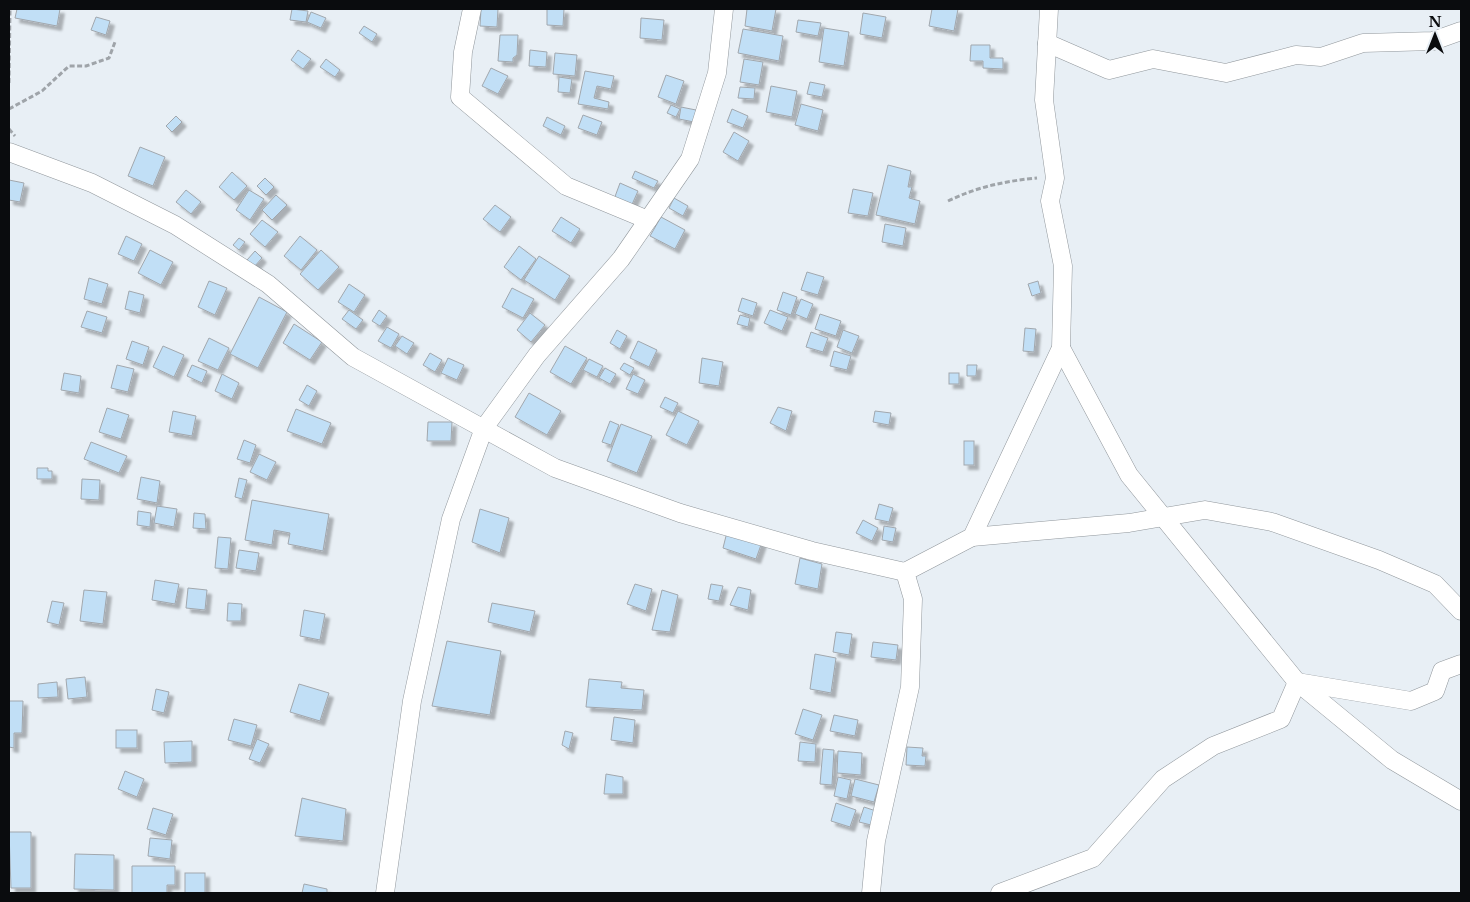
<svg xmlns="http://www.w3.org/2000/svg" width="1470" height="902" font-family="'Libre Baskerville',serif">
  <style>
    .building { fill: #c1dff6; stroke: #a1a7ad; filter: url(#shadow) }
    .lines { fill: none; stroke-linecap: round; stroke-linejoin: round }
    .minor-casing { stroke: #91979c; stroke-width: 19 }
    .path { stroke: #9fa4a9; stroke-width: 3; stroke-dasharray: 5 2.5; stroke-linecap: butt }
    .minor { stroke: #fff; stroke-width: 18 }
  </style>
  <defs>
    <filter id="shadow"><feDropShadow dx="4.5" dy="4.5" stdDeviation="1" flood-color="#0004"/></filter>
  </defs>
  <rect width="100%" height="100%" fill="#e8eff5"/>
  <g class="building">
    <polygon points="17,9 60,9 57,26 15,18"/>
    <polygon points="292,9 308,11 306,22 290,20"/>
    <polygon points="481,9 498,9 497,27 480,26"/>
    <polygon points="547,9 564,9 563,26 547,25"/>
    <polygon points="747,9 776,9 772,31 745,26"/>
    <polygon points="932,9 958,9 954,31 929,26"/>
    <polygon points="311,12 326,18 321,28 307,22"/>
    <polygon points="863,13 886,17 882,38 860,34"/>
    <polygon points="96,17 110,21 106,35 91,30"/>
    <polygon points="641,18 664,20 662,40 640,38"/>
    <polygon points="798,20 821,23 818,36 796,32"/>
    <polygon points="364,26 377,34 372,42 359,33"/>
    <polygon points="824,28 849,32 844,66 819,62"/>
    <polygon points="743,29 783,36 779,61 738,53"/>
    <polygon points="500,35 518,35 517,55 513,58 513,62 498,61"/>
    <polygon points="971,45 990,45 990,58 1003,58 1003,69 983,68 983,61 970,61"/>
    <polygon points="298,50 311,59 303,69 291,60"/>
    <polygon points="530,50 547,52 546,67 529,66"/>
    <polygon points="555,53 577,55 575,76 553,74"/>
    <polygon points="326,59 340,70 335,77 320,67"/>
    <polygon points="744,59 763,62 759,85 740,82"/>
    <polygon points="491,68 508,76 498,94 482,86"/>
    <polygon points="585,71 614,76 611,89 597,86 594,98 609,102 608,109 578,104"/>
    <polygon points="666,75 684,81 676,104 658,97"/>
    <polygon points="559,77 572,79 570,93 558,92"/>
    <polygon points="810,82 825,85 822,97 807,94"/>
    <polygon points="771,86 797,91 792,117 766,112"/>
    <polygon points="740,87 755,88 754,99 738,98"/>
    <polygon points="801,104 823,110 818,131 795,125"/>
    <polygon points="671,105 680,109 676,117 667,113"/>
    <polygon points="681,107 696,110 694,122 679,119"/>
    <polygon points="732,109 748,116 743,128 727,122"/>
    <polygon points="583,115 602,122 597,135 578,128"/>
    <polygon points="176,116 182,122 172,132 166,126"/>
    <polygon points="547,117 565,126 561,135 543,126"/>
    <polygon points="734,132 749,141 738,161 723,152"/>
    <polygon points="140,147 165,157 153,186 128,176"/>
    <polygon points="888,165 911,171 908,187 912,187 909,198 920,201 915,224 876,215"/>
    <polygon points="635,171 658,181 654,188 632,178"/>
    <polygon points="232,172 247,186 234,200 219,187"/>
    <polygon points="265,178 274,187 266,195 257,186"/>
    <polygon points="9,180 24,183 20,202 9,200"/>
    <polygon points="620,183 638,191 630,209 613,202"/>
    <polygon points="853,189 873,193 868,216 848,213"/>
    <polygon points="186,190 201,202 191,214 176,202"/>
    <polygon points="249,190 264,199 250,220 236,210"/>
    <polygon points="276,195 287,205 272,220 262,210"/>
    <polygon points="674,198 688,206 683,216 669,208"/>
    <polygon points="495,205 511,217 500,232 483,219"/>
    <polygon points="561,217 580,229 571,243 552,231"/>
    <polygon points="661,217 685,230 675,249 650,236"/>
    <polygon points="262,220 278,232 265,247 250,234"/>
    <polygon points="885,224 906,228 903,246 882,242"/>
    <polygon points="126,236 142,244 134,261 118,254"/>
    <polygon points="300,236 317,250 301,270 284,256"/>
    <polygon points="239,238 245,242 239,250 233,245"/>
    <polygon points="519,246 536,259 521,280 504,267"/>
    <polygon points="150,250 173,262 161,285 138,273"/>
    <polygon points="321,250 339,267 318,290 300,274"/>
    <polygon points="255,251 262,258 254,267 247,260"/>
    <polygon points="539,256 570,276 555,300 524,280"/>
    <polygon points="807,272 824,277 818,295 801,290"/>
    <polygon points="89,278 108,284 102,304 84,299"/>
    <polygon points="209,281 227,288 215,315 198,307"/>
    <polygon points="1038,281 1041,293 1032,296 1028,284"/>
    <polygon points="349,284 365,295 354,312 338,302"/>
    <polygon points="512,288 534,299 523,318 502,307"/>
    <polygon points="129,291 144,295 140,313 125,309"/>
    <polygon points="783,292 797,297 791,315 777,310"/>
    <polygon points="259,297 287,312 258,368 230,354"/>
    <polygon points="742,298 757,303 753,316 738,311"/>
    <polygon points="801,299 813,304 807,319 795,314"/>
    <polygon points="349,310 363,320 356,329 342,319"/>
    <polygon points="379,310 387,316 380,326 372,321"/>
    <polygon points="770,310 788,317 782,331 764,323"/>
    <polygon points="87,311 107,317 102,333 81,327"/>
    <polygon points="530,313 545,325 531,342 517,330"/>
    <polygon points="820,314 841,321 836,336 815,329"/>
    <polygon points="740,315 750,318 748,327 737,324"/>
    <polygon points="294,324 322,342 310,360 283,343"/>
    <polygon points="387,327 399,334 391,348 378,341"/>
    <polygon points="1025,328 1036,329 1034,352 1023,351"/>
    <polygon points="617,330 627,336 620,349 610,343"/>
    <polygon points="843,330 859,336 852,353 837,347"/>
    <polygon points="811,332 828,338 823,352 806,347"/>
    <polygon points="402,336 414,343 407,354 395,346"/>
    <polygon points="209,338 229,348 218,370 198,361"/>
    <polygon points="132,341 149,347 143,365 126,359"/>
    <polygon points="638,341 657,350 649,367 630,358"/>
    <polygon points="163,346 184,355 174,377 153,367"/>
    <polygon points="565,346 587,358 571,384 550,372"/>
    <polygon points="834,351 851,356 847,370 830,366"/>
    <polygon points="430,353 442,360 435,372 423,365"/>
    <polygon points="448,358 464,365 457,380 441,373"/>
    <polygon points="702,358 723,362 719,386 699,383"/>
    <polygon points="589,359 603,366 597,377 583,370"/>
    <polygon points="624,363 634,368 630,375 620,369"/>
    <polygon points="117,365 134,369 128,392 111,388"/>
    <polygon points="192,365 207,371 202,383 187,376"/>
    <polygon points="967,365 977,365 976,376 967,376"/>
    <polygon points="605,368 616,374 610,384 599,378"/>
    <polygon points="64,373 81,376 79,393 61,390"/>
    <rect x="949" y="373" width="10" height="11"/>
    <polygon points="222,374 239,383 232,399 215,391"/>
    <polygon points="633,374 645,380 638,394 626,389"/>
    <polygon points="307,385 317,391 309,406 299,400"/>
    <polygon points="529,393 561,411 547,435 515,417"/>
    <polygon points="665,397 678,403 673,413 660,407"/>
    <polygon points="778,407 792,411 786,431 770,423"/>
    <polygon points="107,408 129,415 121,439 99,432"/>
    <polygon points="296,409 331,423 322,444 287,431"/>
    <polygon points="173,411 196,416 192,436 169,432"/>
    <polygon points="678,411 699,421 687,445 666,435"/>
    <polygon points="875,411 891,413 889,425 873,422"/>
    <polygon points="610,421 619,425 611,445 602,442"/>
    <polygon points="428,422 452,422 451,441 427,441"/>
    <polygon points="621,424 652,436 637,473 607,461"/>
    <polygon points="244,440 256,445 250,463 237,459"/>
    <rect x="964" y="441" width="10" height="24"/>
    <polygon points="91,442 127,456 119,473 84,459"/>
    <polygon points="259,454 276,462 267,480 250,472"/>
    <polygon points="37,468 48,468 48,471 52,471 52,479 37,479"/>
    <polygon points="141,477 160,481 157,503 137,499"/>
    <polygon points="239,478 247,480 242,499 235,497"/>
    <polygon points="82,479 100,480 99,500 81,499"/>
    <polygon points="252,500 329,514 323,551 288,544 290,533 274,530 272,545 245,540"/>
    <polygon points="879,504 893,508 889,522 875,519"/>
    <polygon points="157,506 177,509 174,527 154,523"/>
    <polygon points="480,509 509,518 500,553 472,542"/>
    <polygon points="138,511 151,513 150,527 137,525"/>
    <polygon points="194,513 205,514 206,529 193,528"/>
    <polygon points="863,520 878,528 872,541 856,533"/>
    <polygon points="884,526 896,528 893,542 882,540"/>
    <polygon points="727,532 762,542 756,559 723,548"/>
    <polygon points="218,537 231,538 228,569 215,568"/>
    <polygon points="239,550 259,553 256,571 236,568"/>
    <polygon points="800,558 822,564 818,589 795,584"/>
    <polygon points="155,580 179,584 175,604 152,600"/>
    <polygon points="635,584 652,589 646,611 627,604"/>
    <polygon points="711,584 723,586 719,601 708,599"/>
    <polygon points="738,587 751,590 748,610 730,605"/>
    <polygon points="188,588 207,590 205,610 186,608"/>
    <polygon points="84,590 107,592 103,624 80,621"/>
    <polygon points="662,590 678,595 670,632 652,630"/>
    <polygon points="52,601 64,603 59,625 47,622"/>
    <polygon points="228,603 242,604 241,621 227,621"/>
    <polygon points="492,603 535,611 530,632 488,622"/>
    <polygon points="304,610 325,614 320,640 300,636"/>
    <polygon points="836,632 852,634 849,655 833,652"/>
    <polygon points="447,641 501,651 490,715 432,706"/>
    <polygon points="873,642 898,645 896,660 871,657"/>
    <polygon points="815,654 836,658 831,693 810,689"/>
    <polygon points="85,677 87,697 68,699 66,679"/>
    <polygon points="589,679 622,682 621,688 644,690 642,710 586,707"/>
    <polygon points="57,682 58,697 38,698 38,684"/>
    <polygon points="299,684 329,693 320,721 290,712"/>
    <polygon points="156,689 169,692 164,713 152,710"/>
    <polygon points="9,701 23,701 22,733 14,733 14,748 9,747"/>
    <polygon points="803,709 822,715 813,740 795,734"/>
    <polygon points="834,715 858,720 855,736 830,731"/>
    <polygon points="614,717 635,720 633,743 611,740"/>
    <polygon points="234,719 257,725 251,746 228,740"/>
    <rect x="116" y="730" width="21" height="18"/>
    <polygon points="565,731 573,733 569,749 562,745"/>
    <polygon points="257,739 269,744 260,763 249,759"/>
    <polygon points="192,741 192,762 165,763 164,742"/>
    <polygon points="800,742 816,744 815,762 798,761"/>
    <polygon points="907,747 923,748 922,756 926,756 925,766 906,765"/>
    <polygon points="823,749 834,750 832,785 820,784"/>
    <polygon points="838,751 862,753 861,775 837,773"/>
    <polygon points="125,771 144,779 137,797 118,789"/>
    <polygon points="606,774 623,777 623,794 604,794"/>
    <polygon points="838,777 851,780 847,799 834,796"/>
    <polygon points="855,779 879,785 874,802 851,796"/>
    <polygon points="302,798 346,809 343,841 295,836"/>
    <polygon points="836,803 856,810 850,827 831,821"/>
    <polygon points="864,807 876,811 871,825 859,822"/>
    <polygon points="153,808 173,814 166,835 147,829"/>
    <polygon points="9,832 31,832 31,888 11,888"/>
    <polygon points="150,838 172,840 170,859 148,856"/>
    <polygon points="75,854 114,855 114,890 74,889"/>
    <polygon points="132,866 175,866 175,885 167,885 167,893 132,893"/>
    <rect x="185" y="873" width="20" height="20"/>
    <polygon points="304,884 327,889 327,893 302,893"/>
  </g>
  <g class="lines">
    <g class="minor-casing">
      <g id="minor">
        <polyline points="472,9 463,52 460,97 566,186 648,220"/>
        <polyline points="1047,43 1109,70 1153,59 1226,73 1296,55 1321,57 1363,43 1433,41 1461,31"/>
        <polyline points="9,152 92,183 175,225 268,284 353,357 555,468 680,513 812,551 905,572"/>
        <polyline points="1061,348 1129,475 1297,682 1392,760 1461,801"/>
        <polyline points="972,537 1129,523 1205,510 1272,522 1379,560 1435,584 1461,611"/>
        <polyline points="385,893 412,701 451,519 484,428 537,355 621,259 690,159 717,73 724,9"/>
        <polyline points="871,893 876,841 910,687 913,599 905,572 972,537 1061,348 1063,266 1050,201 1055,178 1044,100 1049,9"/>
        <polyline points="1000,893 1093,858 1163,779 1213,746 1281,719 1297,682 1411,701 1435,691 1442,671 1461,664"/>
      </g>
    </g>
    <g class="path">
      <polyline points="9,83 10,9"/>
      <polyline points="9,109 42,91 69,66 86,66 109,58 115,42"/>
      <polyline points="9,129 15,136"/>
      <path d="M948,201C977,187 1005,181 1037,178"/>
    </g>
    <use href="#minor" class="minor"/>
  </g>
  <rect width="1470" height="902" fill="none" stroke="#0a0c0e" stroke-width="20"/>
  <g transform="translate(1435 35)" stroke="#e8eff5" stroke-width="4" paint-order="stroke">
  <path d="M0-4L9 19L0 12L-9 19Z" fill="#0a0c0e"/>
  <text y="-8" font-size="14" font-weight="bold" text-anchor="middle" fill="#0a0c0e">N</text>
  </g>
</svg>
